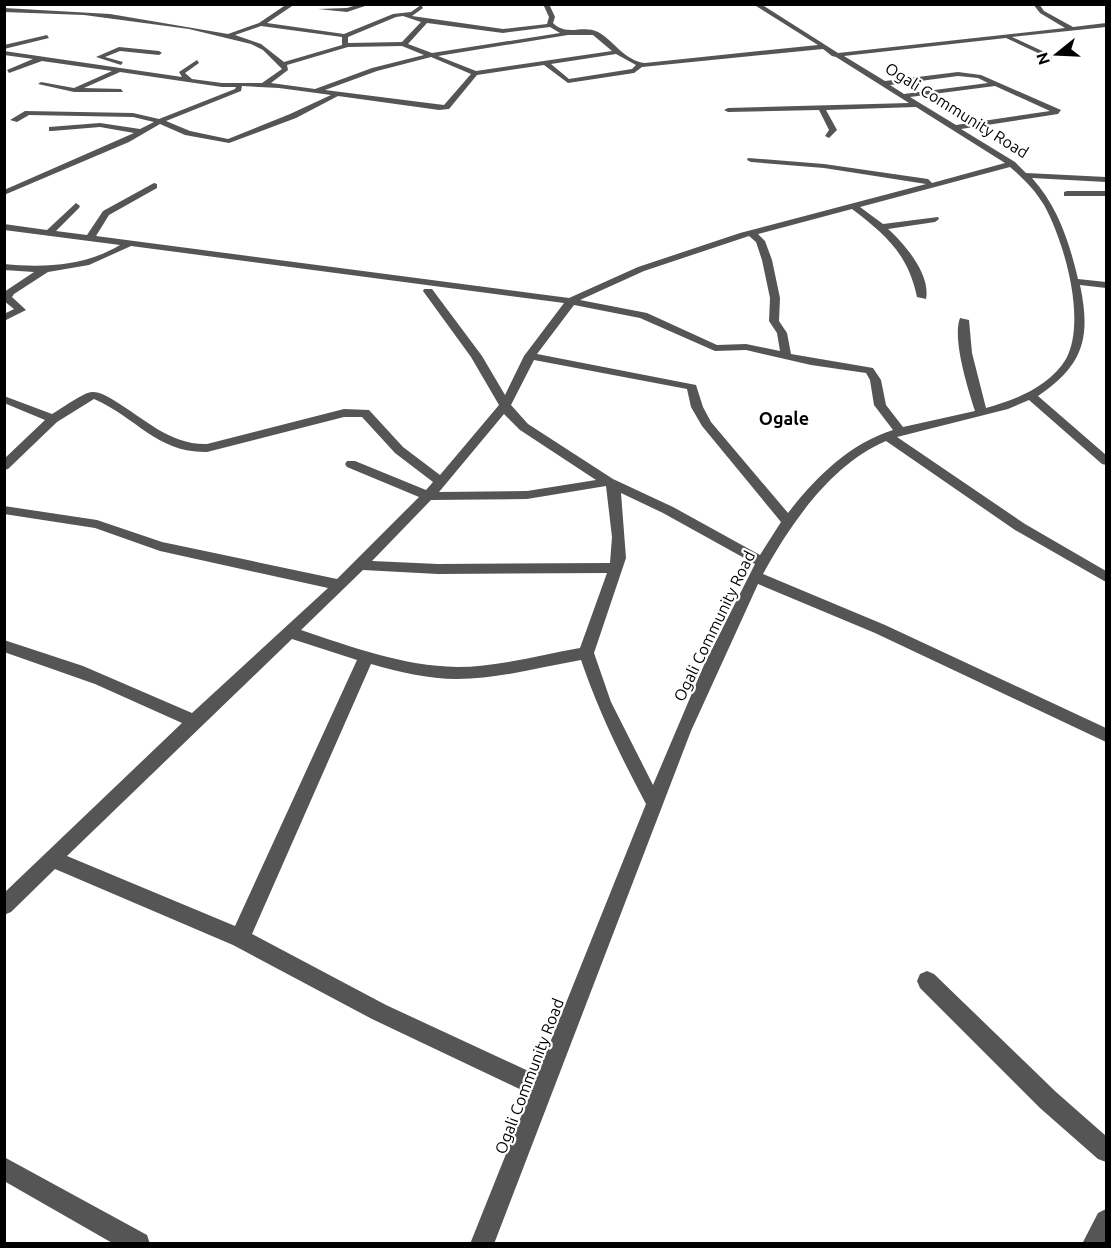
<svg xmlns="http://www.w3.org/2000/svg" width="1111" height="1248" font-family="Ubuntu,sans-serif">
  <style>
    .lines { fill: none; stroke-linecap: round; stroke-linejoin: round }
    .minor { fill: #555; fill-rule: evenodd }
    .labels { text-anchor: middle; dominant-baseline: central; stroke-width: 4.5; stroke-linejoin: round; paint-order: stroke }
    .street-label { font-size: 16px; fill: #000; stroke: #fff }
    .far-district-label { font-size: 18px; font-weight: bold; fill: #000; stroke: #fff }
  </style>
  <rect width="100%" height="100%" fill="#fff"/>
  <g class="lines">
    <g class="minor">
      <path d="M287,4H295L267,23L344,34L393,14L411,12L421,5L423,8L412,16L503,29L547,24L549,17L543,4H549L555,17L553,23C567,37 583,24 598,32C614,41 625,61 645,63L818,45L753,4H761L838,53L1065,28L1040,13L1033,4H1039L1044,11L1073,27L1106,23V27L1012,37L1053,56L1051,59L1006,38L844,56L885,81L958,72L981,75L1061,110L1058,114L961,129L1015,162L1026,173L1106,177V182L1032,178C1058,207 1069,241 1078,279L1106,282V288L1080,285C1091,337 1084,365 1038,396L1106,455V465L1102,464L1029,400L1008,409L897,437L1025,524L1106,571V582L1015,530L886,441C830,465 790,525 763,574L885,625L1106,728V742L875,633L758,584L691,731L494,1244H470L530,1094L372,1019L233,945L55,869L11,912L4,915V893L182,723L95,684L4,652V640L83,666L192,713L328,588L160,551L95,528L4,514V506L97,520L162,542L337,579L419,497L347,467L345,464L347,461H355L426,490L433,482L395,453L362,417H344L207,452C157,453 136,417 94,399L57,422L8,469L4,470V459L45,420L4,403V396L52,414C61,409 85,391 93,392C100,392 109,397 115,401C145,419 170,445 207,444L344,409L369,410L403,447L440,475L499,405L471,357L423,291L424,289H432L482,356L505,395L524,356L564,303L131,246L89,265L48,272L14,294L12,297L26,310L4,321V314L14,309L4,301V292L34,272L4,270V264C45,268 85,266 120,245L4,230V224L47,230L76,203L80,206L79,208L56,231L87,235L103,211L154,183L157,184V188L109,215L96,236L569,298L638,267L740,233L926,184L824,168L751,162L747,160L748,158L824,164L928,179L932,183L1005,163L916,107L826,110L837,130L829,138L825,136L829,130L819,110L728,112L724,110L728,108L909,103L836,57L832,56L823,49L642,67L634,73L568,83L544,65L477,75L449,109L439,110L338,96L296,118L229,143L185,135L160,124L129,142L4,195V190L134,133L100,127L52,131H49V127L100,123L140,129L154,122L133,117L29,115L17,122L10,120L25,111L133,113L159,119L235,89L236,87H222L120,72L84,88L121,89L123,92H74L38,84L41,82L74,88L112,71L42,61L9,73L7,70L33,59L4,55V51L182,77L179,72L197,60L199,63L185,73L192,79L222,83H262L282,69L263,50L251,44L189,29L84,15L4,12V8L110,14L228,34L259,23ZM403,16L421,22L402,42L348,43V37L396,17ZM427,23L503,33L550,27L560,33L432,53L408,44ZM261,26L342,37V45L284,62L261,44L235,35ZM568,35H593L612,51L476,71L438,56ZM402,46L424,55L372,68L315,89L271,83L288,70L287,65L348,47ZM616,54L636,65L632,69L569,79L551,64ZM431,57L471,74L444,105L325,90L377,71ZM958,76L978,78L988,83L904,94L890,85ZM242,86L279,88L331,95L290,114L228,139L190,131L166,121L241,91ZM995,86L1050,111L956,125L910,97ZM1010,167C1023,178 1035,190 1044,205C1064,241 1087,320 1066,359C1049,387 1015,400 986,408L972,353L969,320L960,318C952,339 968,389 975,411L903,427L886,405L881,380L873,368L791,354L787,333L779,321L780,298L772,260L765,241L758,234L852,209C886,235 908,254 917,297L926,299C931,275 905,244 888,229L935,222L939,219L938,217L883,224L860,207ZM749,236L756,242L762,260L770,298L769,321L777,333L780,351L746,344L717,345L647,313L580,300L644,271ZM574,305L640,318L715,351L746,350L811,365L866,373L870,380L874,405L893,430C849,444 816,477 788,513L711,422L703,407L696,385L537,354ZM534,360L687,389L691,407L702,426L781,522L760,555L673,507L613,479L528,424L511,405ZM504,414L520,430L596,480L527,491L439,492ZM606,486L612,537L610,563L438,564L372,561L431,500L527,499ZM621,493L663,513L755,564L704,665L653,785L611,702L594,653L626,558ZM363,570L438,574L607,573L580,648C540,655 498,667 457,667C403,666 352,647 301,630ZM292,639L357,660L235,926L67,856ZM581,660C598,710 621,757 646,804L537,1075L386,1005L252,934L371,664C399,672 428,679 457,679C499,679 540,667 581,660Z"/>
      <polygon points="360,4 371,4 347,12 318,9 347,8"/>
      <polygon points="47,35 49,38 4,49 4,45"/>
      <polygon points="119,47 159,51 162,53 159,55 120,51 105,57 123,62 121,65 96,57"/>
      <polygon points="1067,191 1106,191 1106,196 1064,196 1064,192"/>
      <polygon points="927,971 934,974 1056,1092 1106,1136 1106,1162 1098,1159 1040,1108 920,988 917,981 920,974"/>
      <polygon points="4,1157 147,1235 150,1244 114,1244 4,1181"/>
      <polygon points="1106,1209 1106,1244 1082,1244 1098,1213"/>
    </g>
  </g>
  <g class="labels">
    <g class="street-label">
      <text transform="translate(957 110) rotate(32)">Ogali Community Road</text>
      <text transform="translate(714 626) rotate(-64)">Ogali Community Road</text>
      <text transform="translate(529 1076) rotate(-69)">Ogali Community Road</text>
    </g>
    <g class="far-district-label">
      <text x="784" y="418">Ogale</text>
    </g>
  </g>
  <rect width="1111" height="1248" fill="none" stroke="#000000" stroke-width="12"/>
  <g transform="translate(1057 54) rotate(252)" stroke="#ffffff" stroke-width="4.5" paint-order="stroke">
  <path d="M0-4.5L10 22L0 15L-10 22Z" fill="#000000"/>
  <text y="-9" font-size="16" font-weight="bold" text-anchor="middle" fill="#000000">N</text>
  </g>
</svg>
